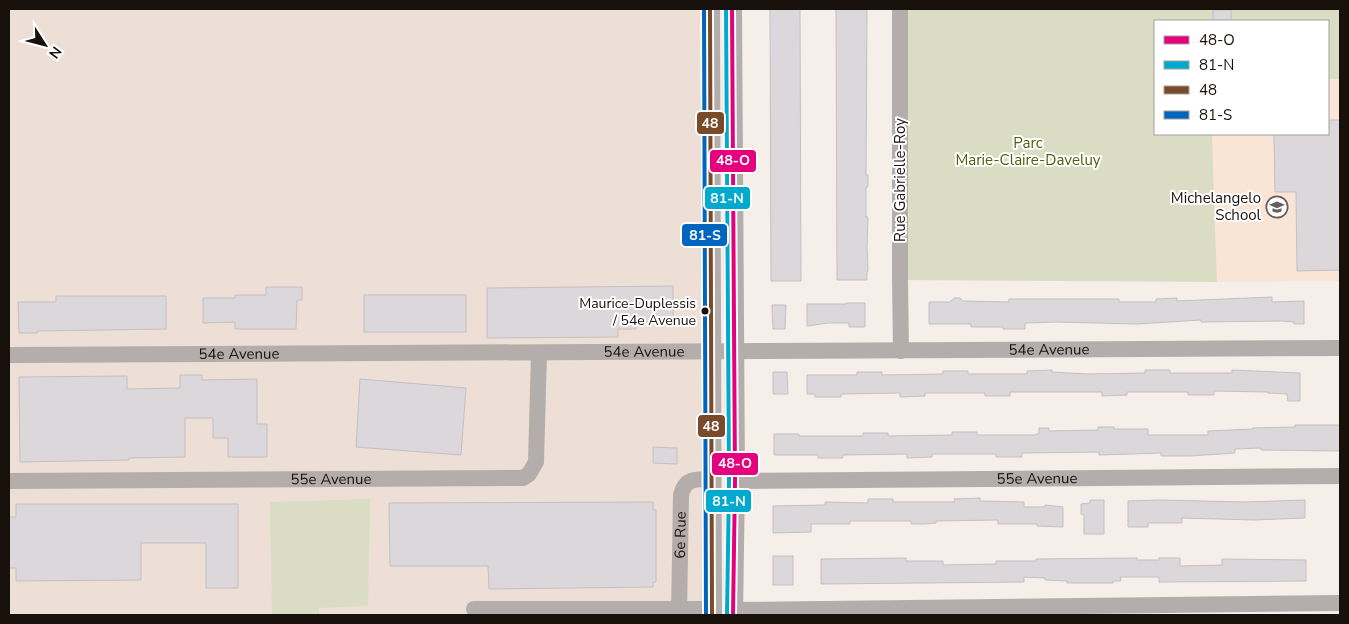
<svg xmlns="http://www.w3.org/2000/svg" width="1349" height="624" font-family="'Nunito Sans',sans-serif">
  <style>
    .industrial { fill: #eddfd5 }
    .built { fill: #f9e5d6 }
    .green { fill: #daddc4 }
    .building { fill: #dcd7da; stroke: #c3c0c3 }
    .lines { fill: none; stroke-linecap: round; stroke-linejoin: round }
    .minor { stroke: #b3adac; stroke-width: 16 }
    .tertiary { stroke: #b3adac; stroke-width: 20 }
    .bus-1-casing { stroke: #fff; stroke-width: 8 }
    .bus-2-casing { stroke: #fff; stroke-width: 8 }
    .bus-3-casing { stroke: #fff; stroke-width: 8 }
    .bus-4-casing { stroke: #fff; stroke-width: 8 }
    .bus-1 { stroke: #e5007d; stroke-width: 4 }
    .bus-2 { stroke: #00a9ce; stroke-width: 4 }
    .bus-3 { stroke: #7a4b2a; stroke-width: 4 }
    .bus-4 { stroke: #0065bd; stroke-width: 4 }
    .bus-dot { fill: #18100a; stroke: #fff; stroke-width: 2 }
    .labels { text-anchor: middle; dominant-baseline: central; stroke-width: 4; stroke-linejoin: round; paint-order: stroke }
    .bus-label { font-size: 14px; fill: #18100a; stroke: #fff; text-anchor: end }
    .park-label { font-size: 15px; fill: #505f0a; stroke: #fff }
    .street-label { font-size: 15px; fill: #18100a; stroke: #fff }
    .poi-label { font-size: 15px; fill: #18100a; stroke: #fff; text-anchor: end }
    .line-badge { stroke: #fff; stroke-width: 2 }
    .badge-label { font-size: 14px; text-anchor: middle; font-weight: bold; fill: #fff }
  </style>
  <rect width="100%" height="100%" fill="#f6eee9"/>
  <polygon class="industrial" points="9,9 710,9 712,615 9,615"/>
  <polygon class="built" points="1328,79 1340,79 1340,281 1217,282 1212,134 1328,134"/>
  <g class="green">
    <polygon points="900,9 1340,9 1340,79 1328,79 1328,21 1155,21 1155,134 1212,134 1217,282 900,280"/>
    <polygon points="370,499 368,606 319,608 319,615 272,615 270,502"/>
  </g>
  <g class="building">
    <polygon points="770,9 800,9 801,281 771,281"/>
    <polygon points="836,9 867,9 866,175 868,175 868,187 866,187 866,217 868,217 867,247 868,271 867,271 867,280 837,280"/>
    <rect x="1213" y="10" width="18" height="11"/>
    <polygon points="1328,120 1340,120 1340,270 1297,271 1296,192 1275,192 1274,134 1328,134"/>
    <polygon points="673,286 673,321 636,322 636,329 618,329 618,337 487,338 487,288"/>
    <polygon points="266,287 302,287 302,300 297,300 296,329 235,329 235,322 203,323 203,298 235,298 235,295 266,295"/>
    <rect x="364" y="295" width="102" height="37"/>
    <polygon points="56,296 166,296 166,329 37,331 37,333 19,333 18,302 56,302"/>
    <polygon points="1272,297 1272,302 1304,301 1304,324 1294,324 1294,322 1282,321 1201,322 1201,320 1137,324 1056,322 1025,323 1025,329 1003,329 1003,327 971,327 971,324 929,324 929,302 950,302 954,298 960,298 963,301 1009,302 1009,299 1119,299 1119,302 1156,302 1156,299 1177,298 1177,301"/>
    <polygon points="846,303 865,303 865,327 849,327 849,323 828,323 807,326 807,304 846,304"/>
    <polygon points="772,305 786,305 785,329 773,329"/>
    <polygon points="1052,370 1052,372 1087,374 1145,373 1145,370 1170,370 1170,373 1232,373 1232,370 1300,373 1300,401 1288,401 1287,394 1268,393 1268,392 1214,391 1214,395 1188,395 1188,392 1127,392 1127,395 1102,396 1102,392 1010,392 1010,396 985,396 985,393 925,393 925,396 900,397 900,393 841,394 841,397 815,397 815,394 807,394 807,375 857,375 857,372 882,372 882,375 943,374 943,371 968,371 968,374 1027,374 1027,371"/>
    <polygon points="773,372 787,372 788,394 773,394"/>
    <polygon points="180,375 202,375 202,380 257,379 257,424 267,424 267,457 228,457 228,438 213,438 213,418 185,418 185,457 129,458 129,460 20,462 19,377 127,376 127,389 180,388"/>
    <polygon points="360,379 466,388 461,455 356,447"/>
    <polygon points="1295,425 1340,425 1340,451 1261,450 1261,448 1235,449 1235,453 1190,456 1161,456 1161,453 1099,455 1099,452 1022,453 1022,457 996,457 996,454 932,454 932,457 907,458 907,454 843,455 843,458 818,458 818,455 774,455 774,434 799,434 799,436 863,436 863,433 888,433 888,436 952,435 952,432 977,432 977,435 1036,435 1036,434 1039,434 1039,428 1049,428 1049,431 1098,430 1098,427 1114,427 1114,429 1148,429 1148,435 1208,435 1208,431 1253,429 1253,428 1295,427"/>
    <polygon points="653,447 677,448 677,464 653,463"/>
    <polygon points="980,498 980,501 1024,502 1024,507 1045,507 1045,505 1063,507 1063,527 1037,526 1037,524 998,524 998,520 936,521 936,523 924,524 911,524 911,521 850,521 850,524 811,524 811,532 773,533 773,506 825,505 825,502 868,503 868,499 893,499 893,502 955,502 954,499"/>
    <polygon points="1090,500 1104,500 1104,534 1084,534 1084,515 1081,514 1081,504 1090,503"/>
    <polygon points="1159,500 1245,502 1305,500 1305,518 1254,520 1182,518 1182,523 1148,523 1148,527 1128,527 1128,501"/>
    <polygon points="653,502 653,510 656,510 656,582 653,582 653,587 489,589 488,566 390,566 389,503"/>
    <polygon points="16,504 238,504 238,588 206,588 206,543 141,543 141,580 16,581 16,568 9,568 9,517 16,517"/>
    <rect x="773" y="556" width="20" height="29"/>
    <polygon points="906,558 906,561 943,561 943,565 996,564 996,561 1036,561 1036,559 1137,558 1137,560 1159,560 1159,558 1180,558 1180,566 1222,565 1222,559 1306,560 1306,581 1159,582 1159,577 1120,577 1121,581 1113,581 1113,583 1067,583 1067,581 1045,580 1045,578 1024,577 1024,582 821,584 821,559"/>
  </g>
  <g class="lines">
    <g class="minor">
      <polyline points="900,9 900,280 901,351"/>
      <path id="s1" d="M9,355L1340,348"/>
      <path id="s2" d="M9,481L523,478L529,474L536,462L539,353"/>
      <path id="s3" d="M735,481L1340,476"/>
      <polyline points="474,609 712,609"/>
      <polyline points="733,610 1340,603"/>
      <path id="s4" d="M679,615L681,495C685,478 696,479 711,479"/>
    </g>
    <g class="tertiary">
      <polyline points="710,9 712,615"/>
      <polyline points="732,9 735,481 733,615"/>
    </g>
    <g class="bus-1-casing">
      <polyline id="bus-1" points="732,9 735,481 733,615"/>
    </g>
    <g class="bus-2-casing">
      <polyline id="bus-2" points="726,9 729,481 727,615"/>
    </g>
    <g class="bus-3-casing">
      <polyline id="bus-3" points="710,9 712,615"/>
    </g>
    <g class="bus-4-casing">
      <polyline id="bus-4" points="704,9 706,615"/>
    </g>
    <use href="#bus-1" class="bus-1"/>
    <use href="#bus-2" class="bus-2"/>
    <use href="#bus-3" class="bus-3"/>
    <use href="#bus-4" class="bus-4"/>
  </g>
  <defs>
    <g id="school-ring" transform="scale(1.125)"><circle r="9.5" fill="#fff" stroke="#665e58" stroke-width="1.5"/><path d="M0-5L7-2L0 1L-7-2ZM-4 1L0 2.5L4 1V4Q0 6-4 4Z" fill="#665e58"/></g>
  </defs>
  <g fill-rule="evenodd">
    <use href="#school-ring" x="1277" y="207"/>
  </g>
  <circle class="bus-dot" cx="705" cy="311" r="4.5"/>
  <g class="labels">
    <g class="bus-label">
      <text x="696" y="303">Maurice-Duplessis<tspan x="696" dy="17">/ 54e Avenue</tspan></text>
    </g>
    <g class="park-label">
      <text x="1028" y="143">Parc<tspan x="1028" dy="17">Marie-Claire-Daveluy</tspan></text>
    </g>
    <g class="street-label">
      <text transform="translate(900 180) rotate(-90)">Rue Gabrielle-Roy</text>
      <text stroke="none"><textPath href="#s1" startOffset="1040">54e Avenue</textPath></text>
      <text stroke="none"><textPath href="#s1" startOffset="635">54e Avenue</textPath></text>
      <text stroke="none"><textPath href="#s1" startOffset="230">54e Avenue</textPath></text>
      <text stroke="none"><textPath href="#s3" startOffset="302">55e Avenue</textPath></text>
      <text stroke="none"><textPath href="#s2" startOffset="322">55e Avenue</textPath></text>
      <text stroke="none"><textPath href="#s4" startOffset="80">6e Rue</textPath></text>
    </g>
    <g class="poi-label">
      <text x="1261" y="198">Michelangelo<tspan x="1261" dy="17">School</tspan></text>
    </g>
  </g>
  <g class="line-badge">
    <rect x="696" y="111" width="29" height="24" rx="5" fill="#7a4b2a"/>
    <rect x="709" y="149" width="48" height="24" rx="5" fill="#e5007d"/>
    <rect x="704" y="186" width="47" height="24" rx="5" fill="#00a9ce"/>
    <rect x="681" y="223" width="47" height="24" rx="5" fill="#0065bd"/>
    <rect x="697" y="414" width="29" height="24" rx="5" fill="#7a4b2a"/>
    <rect x="711" y="452" width="48" height="24" rx="5" fill="#e5007d"/>
    <rect x="705" y="489" width="47" height="24" rx="5" fill="#00a9ce"/>
  </g>
  <g class="badge-label">
    <text x="710" y="128">48</text>
    <text x="733" y="165">48-O</text>
    <text x="727" y="203">81-N</text>
    <text x="705" y="240">81-S</text>
    <text x="711" y="431">48</text>
    <text x="735" y="468">48-O</text>
    <text x="729" y="506">81-N</text>
  </g>
  <rect width="1349" height="624" fill="none" stroke="#18100a" stroke-width="20"/>
  <rect x="1154" y="20" width="175" height="115" fill="#ffffff" stroke="#a39f9d"/>
  <rect x="1164" y="36" width="25" height="8" fill="#e5007d" stroke="#a39f9d"/>
  <text x="1199" y="45" font-size="15" fill="#18100a">48-O</text>
  <rect x="1164" y="61" width="25" height="8" fill="#00a9ce" stroke="#a39f9d"/>
  <text x="1199" y="70" font-size="15" fill="#18100a">81-N</text>
  <rect x="1164" y="86" width="25" height="8" fill="#7a4b2a" stroke="#a39f9d"/>
  <text x="1199" y="95" font-size="15" fill="#18100a">48</text>
  <rect x="1164" y="111" width="25" height="8" fill="#0065bd" stroke="#a39f9d"/>
  <text x="1199" y="120" font-size="15" fill="#18100a">81-S</text>
  <g transform="translate(45 45) rotate(126)" stroke="#ffffff" stroke-width="4" paint-order="stroke">
  <path d="M0-4L9 19L0 12L-9 19Z" fill="#18100a"/>
  <text y="-8" font-size="14" font-weight="bold" text-anchor="middle" fill="#18100a">N</text>
  </g>
</svg>
